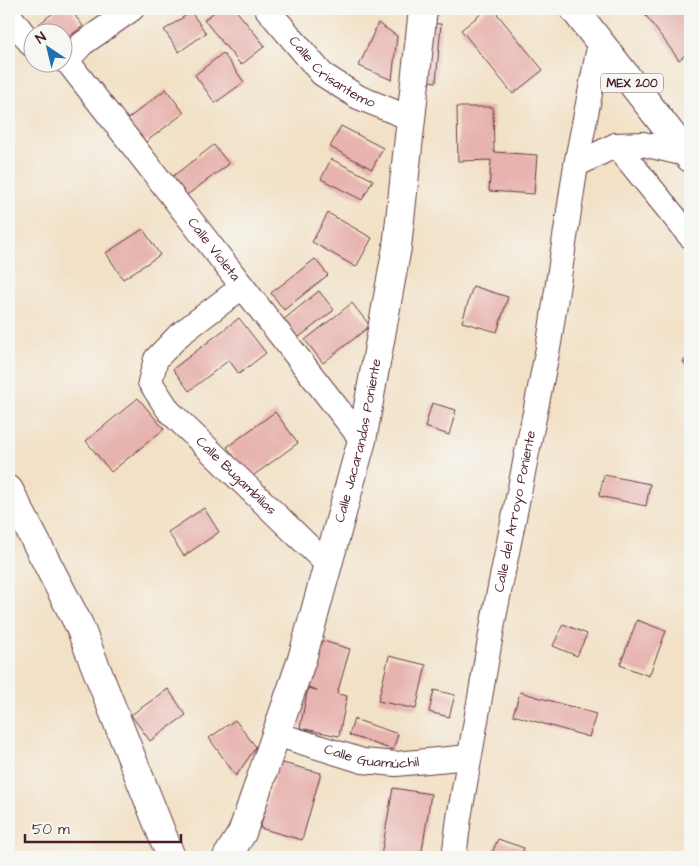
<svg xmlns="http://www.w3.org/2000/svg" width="699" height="866" font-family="'Architects Daughter',sans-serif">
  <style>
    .building { fill: #e7b3af }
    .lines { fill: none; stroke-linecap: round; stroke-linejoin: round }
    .minor-casing { stroke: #633c42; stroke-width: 26 }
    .tertiary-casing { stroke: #633c42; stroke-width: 30 }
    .trunk-casing { stroke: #633c42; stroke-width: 30 }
    .minor { stroke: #fff; stroke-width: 24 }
    .tertiary { stroke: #fff; stroke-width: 28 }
    .trunk { stroke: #fff; stroke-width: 28 }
    .labels { text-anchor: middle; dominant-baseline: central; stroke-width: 4; stroke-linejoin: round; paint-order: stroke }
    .shield { fill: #f6f6f2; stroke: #7e6067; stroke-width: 1 }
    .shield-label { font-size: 12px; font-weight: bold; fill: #4a1f2b }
    .street-label { font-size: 14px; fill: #4a1f2b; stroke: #f6f6f2 }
  </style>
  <rect width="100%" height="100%" fill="#f6f6f2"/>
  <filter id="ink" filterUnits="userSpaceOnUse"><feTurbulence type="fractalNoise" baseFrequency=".02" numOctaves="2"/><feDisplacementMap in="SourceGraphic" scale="10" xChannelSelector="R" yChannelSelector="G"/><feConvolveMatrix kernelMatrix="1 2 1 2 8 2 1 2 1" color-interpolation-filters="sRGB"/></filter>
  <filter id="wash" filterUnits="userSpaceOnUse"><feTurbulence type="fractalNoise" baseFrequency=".0096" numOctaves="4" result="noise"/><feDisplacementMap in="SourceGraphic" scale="20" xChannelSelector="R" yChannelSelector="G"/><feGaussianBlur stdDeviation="1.12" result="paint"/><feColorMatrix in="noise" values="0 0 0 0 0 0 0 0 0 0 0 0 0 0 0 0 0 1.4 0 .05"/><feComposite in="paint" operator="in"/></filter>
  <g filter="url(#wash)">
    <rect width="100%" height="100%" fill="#f2e1c6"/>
    <g id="blocks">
      <g class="building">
        <polygon points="58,9 70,9 83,26 62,42 62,32 46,32 39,24"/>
        <polygon points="218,9 235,9 265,46 241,65 204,20"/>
        <polygon points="487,9 493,9 543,70 513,94 461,30"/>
        <polygon points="641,9 681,9 688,19 690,17 690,51 679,60"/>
        <polygon points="191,12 206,33 179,52 164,30"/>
        <polygon points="378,23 397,36 392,80 359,66"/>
        <polygon points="424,23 441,24 436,82 419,80"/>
        <polygon points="223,53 244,82 215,103 195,75"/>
        <polygon points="166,89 184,113 143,144 125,121"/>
        <polygon points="457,107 493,107 494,152 537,155 534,194 489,191 491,160 458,161"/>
        <polygon points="341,126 383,148 372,169 330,147"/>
        <polygon points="214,145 229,164 183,198 169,179"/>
        <polygon points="331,159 373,180 362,200 321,179"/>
        <polygon points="328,213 372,238 356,267 312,242"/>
        <polygon points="143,229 160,255 123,279 106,253"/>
        <polygon points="315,259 328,275 284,310 271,293"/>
        <polygon points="473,286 508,297 497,332 462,322"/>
        <polygon points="319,291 334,310 298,338 283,320"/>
        <polygon points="352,303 370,326 323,363 305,340"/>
        <polygon points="239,318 266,353 239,374 229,360 189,391 173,369"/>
        <polygon points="690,357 690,372 683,361"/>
        <polygon points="138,398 164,429 111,472 86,441"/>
        <polygon points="432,403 456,410 449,435 425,427"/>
        <polygon points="275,412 298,443 250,478 227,447"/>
        <polygon points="604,475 650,484 646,506 599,496"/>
        <polygon points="204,508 219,532 184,556 168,532"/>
        <polygon points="637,620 666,631 649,676 620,665"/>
        <polygon points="563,624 587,634 577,656 553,646"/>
        <polygon points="313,638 350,649 337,694 347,696 339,736 300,728 308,688 317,690 299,684"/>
        <polygon points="389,656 426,665 416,709 378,701"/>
        <polygon points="168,689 186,715 150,741 131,715"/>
        <polygon points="434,690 455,695 449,717 429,712"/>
        <polygon points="520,692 596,714 589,737 513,715"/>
        <polygon points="354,719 398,734 393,750 349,735"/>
        <polygon points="235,720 256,747 236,776 209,738"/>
        <polygon points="279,762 321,773 302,840 260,828"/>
        <polygon points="393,788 431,794 421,857 381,856"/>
        <polygon points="498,839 524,848 521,857 504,857 492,853"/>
      </g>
    </g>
  </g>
  <g filter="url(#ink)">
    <use href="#blocks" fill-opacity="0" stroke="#633c42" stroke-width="1"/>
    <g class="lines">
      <g class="minor-casing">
        <g id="minor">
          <path id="s1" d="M267,9L322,74L358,97L412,119"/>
          <polyline points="9,15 32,45"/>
          <path id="s2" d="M62,60L67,61L362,440"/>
          <polyline points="67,61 82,44 132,9"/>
          <polyline points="616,145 690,236"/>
          <polyline points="576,165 616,145 643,144 690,155"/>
          <path id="s3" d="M242,287L179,335L156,359L150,382L169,411L328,565"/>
          <path id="s4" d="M276,734L363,761L396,764L469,757"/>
          <path id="s5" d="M454,857L459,818L494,617L549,343L576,165L600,42"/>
        </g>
      </g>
      <g class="tertiary-casing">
        <g id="tertiary">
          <polyline points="9,490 79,625 171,857"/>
          <path id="s6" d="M227,857L242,833L302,659L362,440L397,247L423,9"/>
        </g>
      </g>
      <g class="trunk-casing">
        <polyline id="trunk" points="574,9 690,158"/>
      </g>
      <use href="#minor" class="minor"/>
      <use href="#tertiary" class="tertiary"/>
      <use href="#trunk" class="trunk"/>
    </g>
  </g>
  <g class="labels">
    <rect class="shield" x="601" y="73.5" width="62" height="19" rx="4"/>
    <g class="shield-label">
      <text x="632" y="83">MEX 200</text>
    </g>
    <g class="street-label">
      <text stroke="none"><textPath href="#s1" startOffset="92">Calle Crisantemo</textPath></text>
      <text stroke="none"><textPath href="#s2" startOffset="244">Calle Violeta</textPath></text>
      <text stroke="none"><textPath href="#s6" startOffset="438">Calle Jacarandas Poniente</textPath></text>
      <text stroke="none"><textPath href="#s3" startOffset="264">Calle Bugambilias</textPath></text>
      <text stroke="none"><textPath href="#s5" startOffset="351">Calle del Arroyo Poniente</textPath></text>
      <text stroke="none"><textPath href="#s4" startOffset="99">Calle Guamúchil</textPath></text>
    </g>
  </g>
  <rect width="699" height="866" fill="none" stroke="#f6f6f2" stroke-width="30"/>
  <g transform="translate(48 48) rotate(325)"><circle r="24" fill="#f6f6f2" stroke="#b1a0a2"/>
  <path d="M0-4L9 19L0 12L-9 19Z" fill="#1f6fb2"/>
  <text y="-8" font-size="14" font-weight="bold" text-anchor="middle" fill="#4a1f2b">N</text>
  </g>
  <path d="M25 834v8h156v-8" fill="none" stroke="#4a1f2b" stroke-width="2.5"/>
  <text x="32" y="834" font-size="15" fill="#4a1f2b" stroke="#f6f6f2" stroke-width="4" paint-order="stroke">50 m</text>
</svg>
